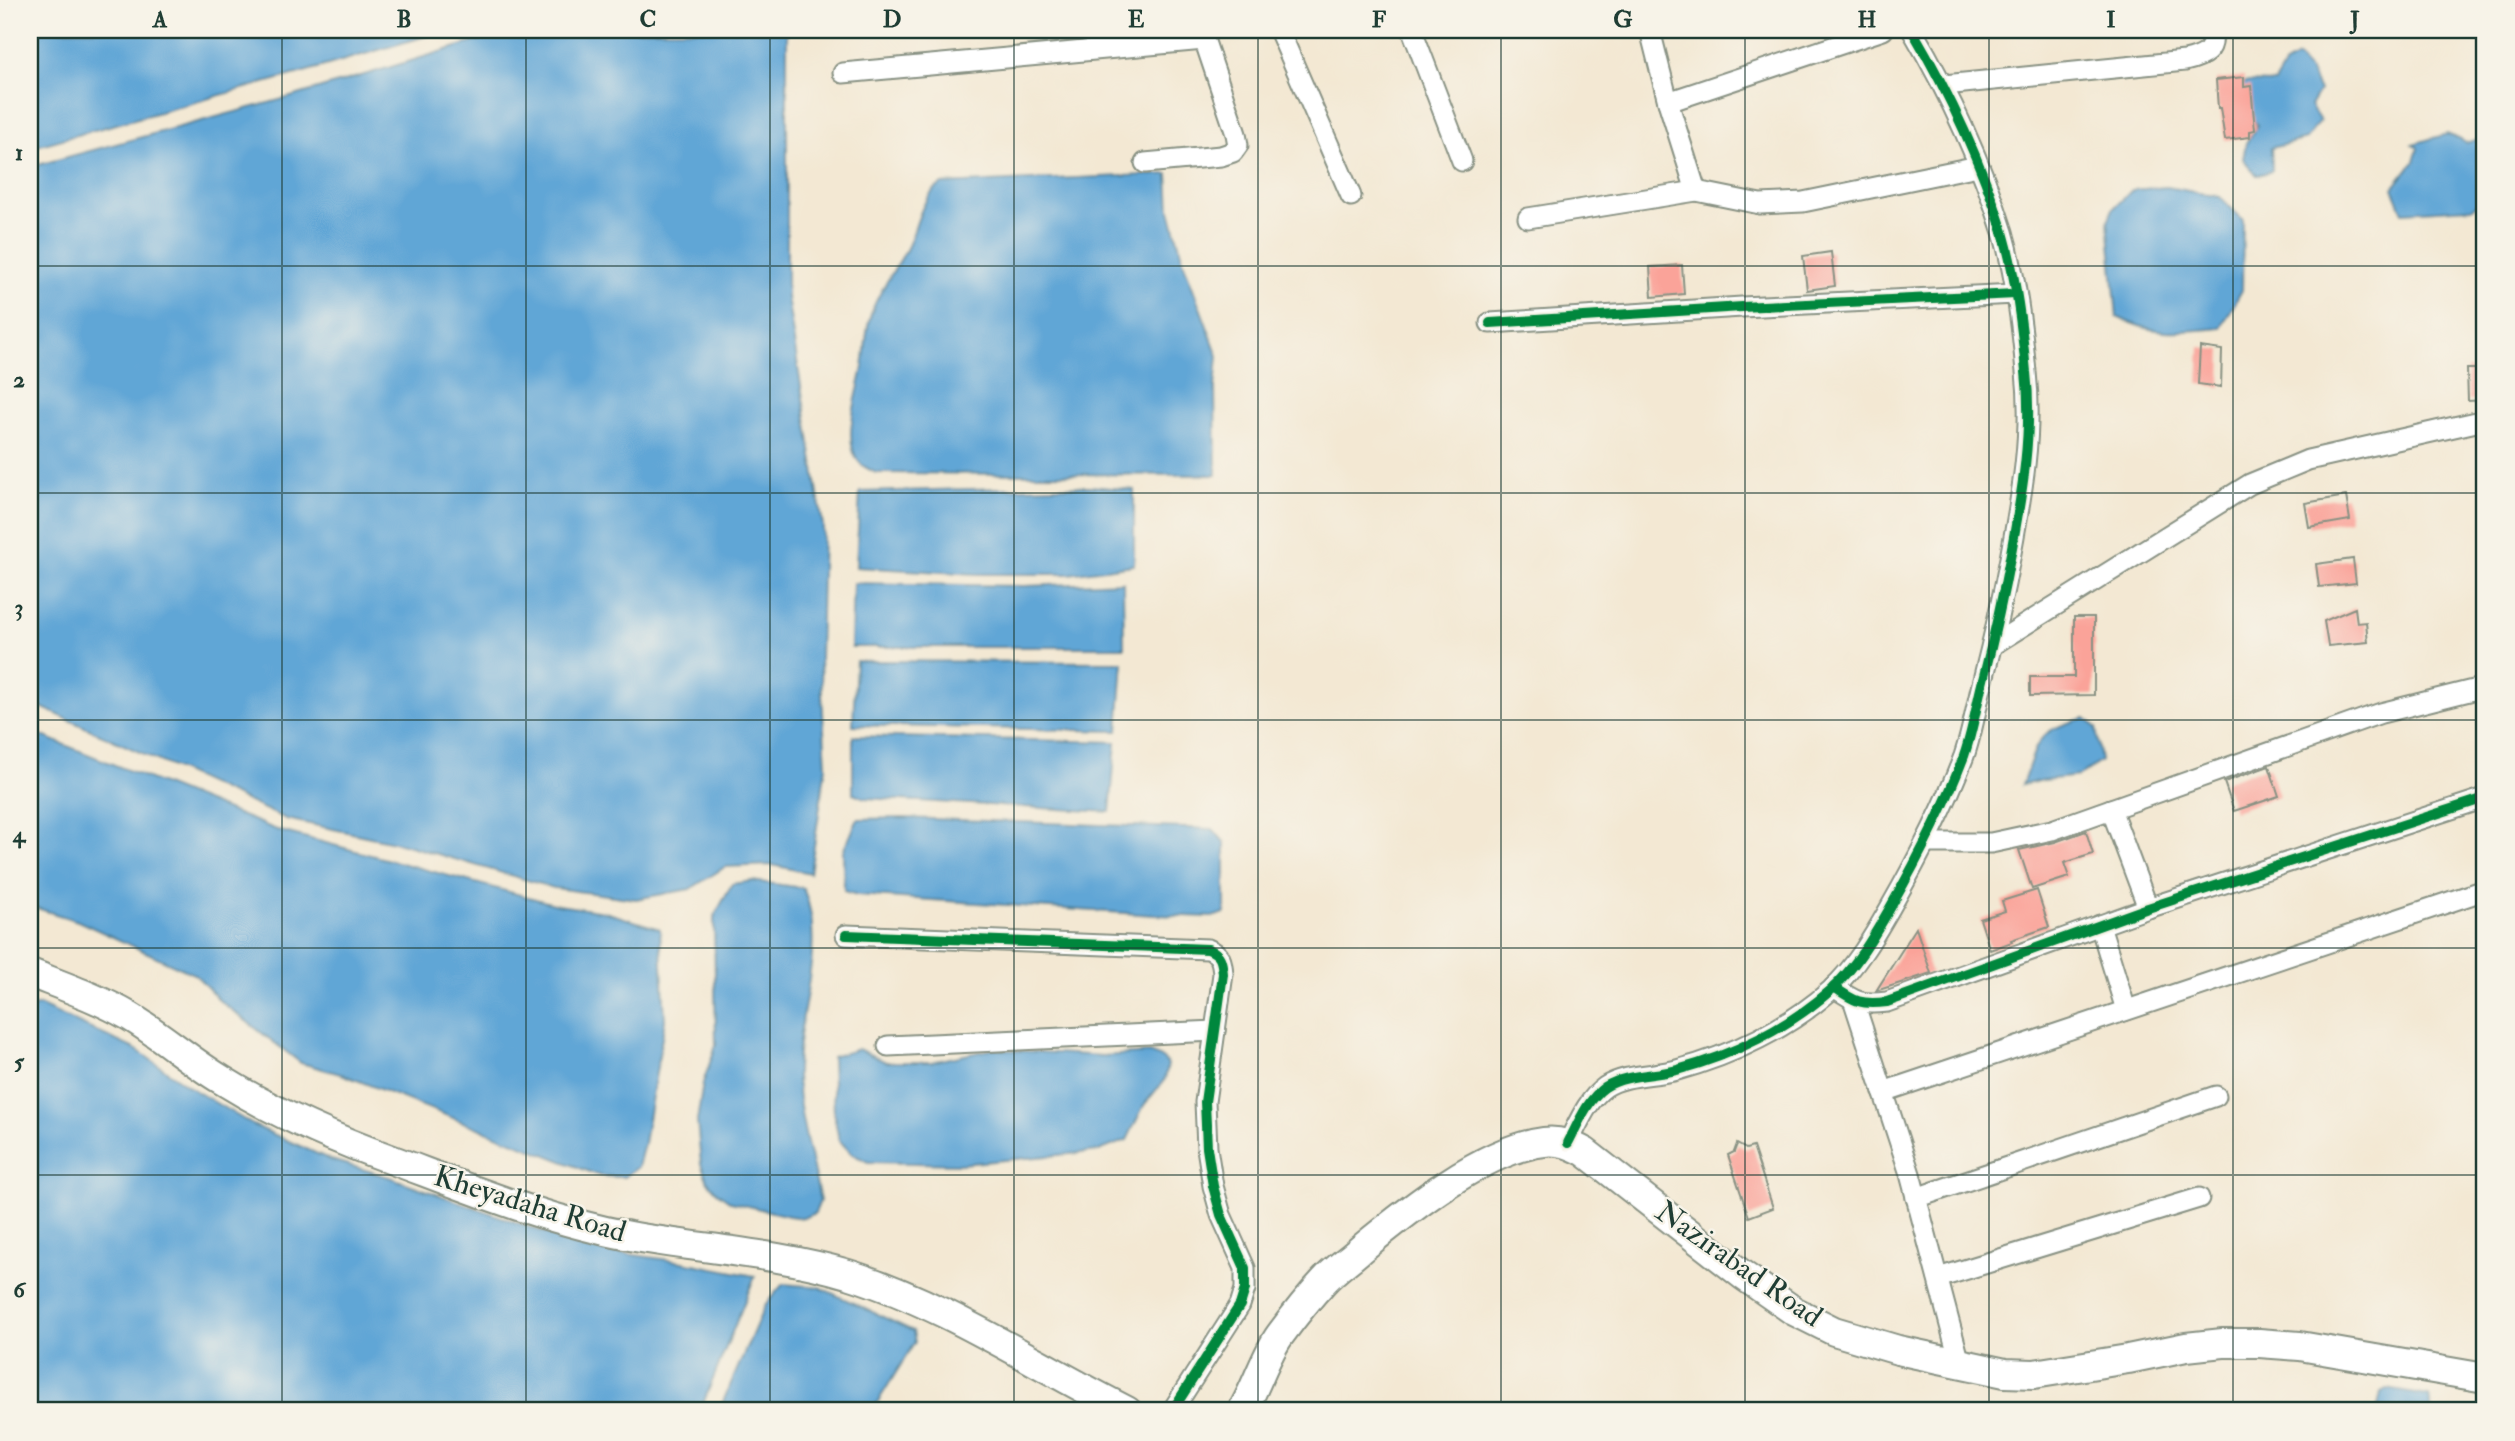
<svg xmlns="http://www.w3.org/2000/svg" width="2515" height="1441" font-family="'IM FELL Double Pica',serif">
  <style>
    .water { fill: #60a6d6; stroke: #407285; stroke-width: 2 }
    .building { fill: #faa399 }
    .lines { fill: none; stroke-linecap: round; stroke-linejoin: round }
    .minor-casing { stroke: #899284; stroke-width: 23 }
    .secondary-casing { stroke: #899284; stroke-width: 32 }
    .minor { stroke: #fff; stroke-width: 19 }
    .secondary { stroke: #fff; stroke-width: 28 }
    .cycleway-casing { stroke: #f7f3e8; stroke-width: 15 }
    .cycleway { stroke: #00873e; stroke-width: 10 }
    .grid { fill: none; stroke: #1f3d34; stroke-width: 2; stroke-opacity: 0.55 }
    .labels { text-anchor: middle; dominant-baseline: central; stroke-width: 5; stroke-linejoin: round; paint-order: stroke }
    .street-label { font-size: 30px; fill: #1f3d34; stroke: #f7f3e8 }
    .neatline { fill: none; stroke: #1f3d34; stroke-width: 2.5 }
    .grid-label { font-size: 23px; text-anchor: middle; font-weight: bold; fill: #1f3d34 }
  </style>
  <rect width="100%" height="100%" fill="#f7f3e8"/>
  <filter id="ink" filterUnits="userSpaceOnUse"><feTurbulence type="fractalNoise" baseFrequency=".0143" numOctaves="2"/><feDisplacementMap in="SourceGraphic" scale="14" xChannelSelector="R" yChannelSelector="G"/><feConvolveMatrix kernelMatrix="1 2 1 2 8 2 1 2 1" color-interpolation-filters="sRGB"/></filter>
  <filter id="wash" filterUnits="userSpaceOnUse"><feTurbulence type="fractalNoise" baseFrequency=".00686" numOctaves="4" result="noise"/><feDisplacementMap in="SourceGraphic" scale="28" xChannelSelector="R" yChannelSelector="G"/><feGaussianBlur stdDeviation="1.57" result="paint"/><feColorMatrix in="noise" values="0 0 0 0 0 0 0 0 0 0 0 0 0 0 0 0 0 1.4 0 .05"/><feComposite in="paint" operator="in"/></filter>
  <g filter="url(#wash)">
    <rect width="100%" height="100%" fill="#f3e8d3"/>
    <g class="water">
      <polygon points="30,30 446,30 311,70 30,148"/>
      <polygon points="513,30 787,30 787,297 823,526 820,659 826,766 810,873 772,865 725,867 690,889 636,899 554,888 403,844 286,819 30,702 30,167 298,95"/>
      <polygon points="2297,57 2310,72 2319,91 2310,106 2320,121 2306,139 2271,148 2272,171 2257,175 2243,159 2246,143 2257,125 2236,100 2241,82 2274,83 2285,64"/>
      <polygon points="2447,134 2466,143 2485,137 2485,199 2471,208 2403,212 2393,188 2414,162 2418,148 2413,144"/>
      <path d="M1168,174L1170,210L1184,264L1218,356L1215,387L1216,475L876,473C871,470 866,468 862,465C839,445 859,392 863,367C866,349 865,332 871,314C878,291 896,270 907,248C918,226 920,197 942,184Z"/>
      <path d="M2167,187L2220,197L2243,220L2242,290L2221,328C2180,332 2155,336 2117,317L2108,221L2113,209L2132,190Z"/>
      <polygon points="1089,486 1134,490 1134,565 1069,574 977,574 856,567 860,492"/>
      <polygon points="1123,582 1124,647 851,647 853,583 1024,586"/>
      <polygon points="856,661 1123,662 1118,731 853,725"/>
      <path d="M2086,718L2096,728L2101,761L2079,776L2043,780L2022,785C2039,740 2035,730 2086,718Z"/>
      <polygon points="30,731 277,830 558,905 605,912 660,929 665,1020 644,1143 638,1167 624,1177 600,1176 344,1075 301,1063 220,1001 196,975 78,921 30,906"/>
      <polygon points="853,736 1116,742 1110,812 865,798 853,793"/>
      <polygon points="904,818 1213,829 1225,843 1225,913 1212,917 1154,915 857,895 844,891 843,851 858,819"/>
      <path d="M752,881L803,888C828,944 796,1015 797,1074C798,1116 812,1159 820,1201L815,1213L803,1218L789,1216L731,1202L717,1192L708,1182L701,1164L697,1121L703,1083L716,1045L714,917L732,884Z"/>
      <polygon points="39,1005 137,1050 191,1088 253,1125 331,1160 389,1177 546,1233 613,1252 683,1262 755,1276 700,1411 30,1411 30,1008"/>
      <polygon points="858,1049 886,1062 931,1062 993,1049 1102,1056 1149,1053 1162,1058 1168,1064 1165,1079 1144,1105 1127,1140 1099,1151 1069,1154 961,1164 868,1162 852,1154 839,1140 834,1114 832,1057"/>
      <polygon points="783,1284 819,1287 913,1331 915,1342 872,1411 719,1411 765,1305"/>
      <polygon points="2387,1389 2429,1396 2431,1411 2377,1411 2381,1392"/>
    </g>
    <g id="blocks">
      <g class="building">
        <polygon points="2244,77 2244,87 2251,86 2255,130 2250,131 2250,137 2225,140 2220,108 2218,108 2216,80"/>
        <polygon points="1831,252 1835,286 1807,290 1803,256"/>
        <polygon points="1682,265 1684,294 1652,297 1650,267"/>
        <polygon points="2200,347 2222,350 2221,387 2198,384"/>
        <polygon points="2467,369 2485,369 2485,400 2468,401"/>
        <polygon points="2346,496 2350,520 2309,527 2305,503"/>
        <polygon points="2353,559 2356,583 2319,587 2316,564"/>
        <polygon points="2355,608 2357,623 2366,622 2368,642 2328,646 2324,621"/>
        <polygon points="2074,617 2094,617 2094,695 2030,696 2030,677 2074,677"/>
        <polygon points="2269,766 2279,796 2234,811 2224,782"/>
        <polygon points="2086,831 2093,854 2064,863 2069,877 2032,889 2019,850 2055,842"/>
        <polygon points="2037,890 2049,927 2011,940 2012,942 1990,950 1980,919 2005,911 2002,901"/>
        <polygon points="1916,928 1931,973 1876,991"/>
        <polygon points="1737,1144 1746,1149 1753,1147 1773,1208 1749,1217 1728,1155 1734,1152"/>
      </g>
    </g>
  </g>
  <g filter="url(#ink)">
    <use href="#blocks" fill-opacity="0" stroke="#899284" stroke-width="2"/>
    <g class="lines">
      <g class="minor-casing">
        <g id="minor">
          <polyline points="1279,30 1351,196"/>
          <polyline points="1412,30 1462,161"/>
          <polyline points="1650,30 1668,102 1696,191"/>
          <polyline points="843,73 1204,40"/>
          <path d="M1944,85L2185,61C2203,57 2217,51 2211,30"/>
          <polyline points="1668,102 1883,30"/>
          <polyline points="1145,163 1221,156 1233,152 1238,145 1236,134 1201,30"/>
          <polyline points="1528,218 1696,191 1760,204 1803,202 1978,166"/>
          <polyline points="1490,323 1742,307 2016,294"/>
          <polyline points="1994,644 2250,484 2308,460 2485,420"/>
          <polyline points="2111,809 2148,908"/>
          <polyline points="1926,843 1991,843 2052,830 2381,713 2485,687"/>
          <polyline points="2100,925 2126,1010"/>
          <path d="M846,935L1208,949C1221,954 1222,961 1223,974L1205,1102L1207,1148L1213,1186L1221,1215L1245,1268V1289L1240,1305L1172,1411"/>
          <path d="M1834,987C1855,1002 1861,1005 1887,1002L2148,908L2485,798"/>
          <polyline points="1854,1002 1910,1174 1960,1363"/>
          <polyline points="888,1046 1215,1031"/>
          <polyline points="1883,1092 2485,890"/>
          <path d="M1568,1143C1578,1124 1587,1100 1605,1087C1625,1074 1654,1076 1677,1070C1733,1055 1788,1028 1831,990C1856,967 1874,936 1890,908C1918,859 1944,809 1964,756C1972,733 1976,708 1982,684C1993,641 2003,597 2011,553C2022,493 2033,433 2026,372C2022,326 2016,277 2003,232C1981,162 1949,93 1912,30"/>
          <polyline points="1916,1198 2216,1096"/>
          <polyline points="1938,1278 2199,1198"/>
        </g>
      </g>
      <g class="secondary-casing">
        <g id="secondary">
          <path d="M30,973C63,986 98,998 129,1016C161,1035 190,1061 222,1080C275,1113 332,1138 390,1159C468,1188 548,1221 630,1236C702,1249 777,1253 848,1274C947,1305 1035,1365 1127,1411"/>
          <path d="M1242,1411C1256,1388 1266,1354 1280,1335C1294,1316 1308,1298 1324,1281C1335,1269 1349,1260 1361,1249C1407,1211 1484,1149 1544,1142C1560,1140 1572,1145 1585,1152L1744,1276L1794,1311L1834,1331L1898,1350L2005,1373L2034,1374L2128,1359L2186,1347L2223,1343H2259L2300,1346L2485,1378"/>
        </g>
      </g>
      <use href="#minor" class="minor"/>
      <use href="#secondary" class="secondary"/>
      <g class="cycleway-casing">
        <g id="cycleway">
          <polyline points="1490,323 1742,307 2016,294"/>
          <path d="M846,935L1208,949C1221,954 1222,961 1223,974L1205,1102L1207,1148L1213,1186L1221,1215L1245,1268V1289L1240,1305L1172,1411"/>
          <path d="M1834,987C1855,1002 1861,1005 1887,1002L2148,908L2485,798"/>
          <path d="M1568,1143C1578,1124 1587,1100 1605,1087C1625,1074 1654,1076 1677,1070C1733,1055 1788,1028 1831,990C1856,967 1874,936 1890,908C1918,859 1944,809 1964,756C1972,733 1976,708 1982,684C1993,641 2003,597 2011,553C2022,493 2033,433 2026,372C2022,326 2016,277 2003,232C1981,162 1949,93 1912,30"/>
        </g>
      </g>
      <use href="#cycleway" class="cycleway"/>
    </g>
  </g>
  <path class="grid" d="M282,30V1411M526,30V1411M770,30V1411M1014,30V1411M1258,30V1411M1501,30V1411M1745,30V1411M1989,30V1411M2233,30V1411M30,266H2485M30,493H2485M30,720H2485M30,948H2485M30,1175H2485"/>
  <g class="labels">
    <g class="street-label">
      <text transform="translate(530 1204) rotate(17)">Kheyadaha Road</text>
      <text transform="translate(1739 1264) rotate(35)">Nazirabad Road</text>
    </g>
  </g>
  <rect width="2515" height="1441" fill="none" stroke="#f7f3e8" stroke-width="77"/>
  <rect x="38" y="38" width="2438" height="1364" class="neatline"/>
  <g class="grid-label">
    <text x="160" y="27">A</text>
    <text x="404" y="27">B</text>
    <text x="648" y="27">C</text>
    <text x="892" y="27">D</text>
    <text x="1136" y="27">E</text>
    <text x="1379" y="27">F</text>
    <text x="1623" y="27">G</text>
    <text x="1867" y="27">H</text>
    <text x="2111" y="27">I</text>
    <text x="2355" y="27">J</text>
    <text x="19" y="160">1</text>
    <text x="19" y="387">2</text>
    <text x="19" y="615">3</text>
    <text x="19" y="842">4</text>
    <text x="19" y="1069">5</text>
    <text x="19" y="1297">6</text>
  </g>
</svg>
